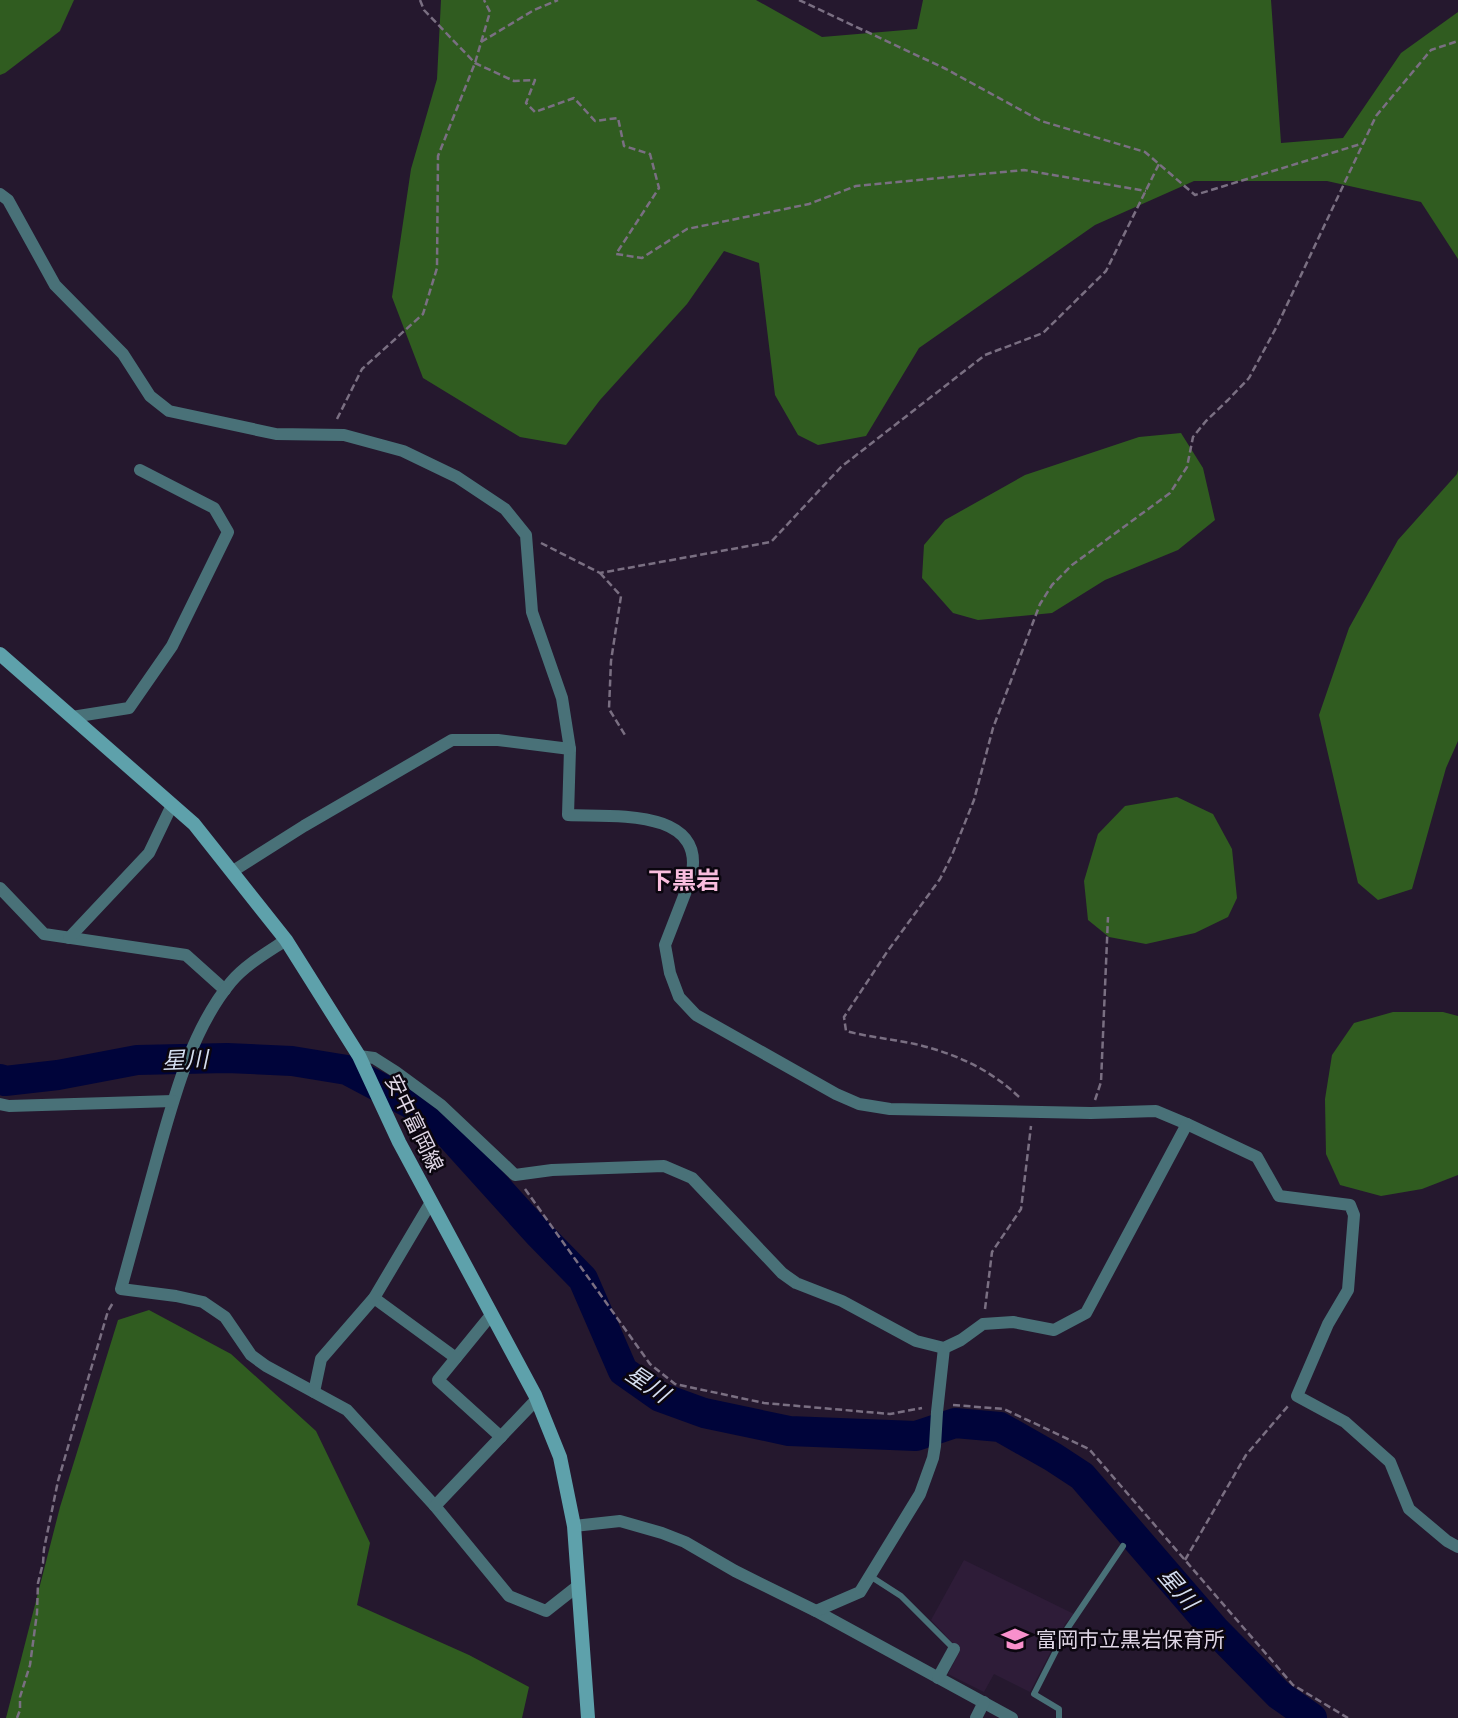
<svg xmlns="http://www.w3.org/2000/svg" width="1458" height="1718" font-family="'IBM Plex Serif','Noto Sans JP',serif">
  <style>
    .built { fill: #2e1c38 }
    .forest { fill: #305c20 }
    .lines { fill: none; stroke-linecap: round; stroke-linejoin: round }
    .river { stroke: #00043a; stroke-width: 30 }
    .path { stroke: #7a6f82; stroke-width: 2.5; stroke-dasharray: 7 3.5; stroke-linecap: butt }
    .service { stroke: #497178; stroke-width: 6 }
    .minor { stroke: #497178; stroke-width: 12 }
    .secondary { stroke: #5ea1ab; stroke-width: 14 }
    .labels { text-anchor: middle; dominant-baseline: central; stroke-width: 5; stroke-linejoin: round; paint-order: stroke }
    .street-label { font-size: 21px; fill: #dfd6e5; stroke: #0b060f }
    .poi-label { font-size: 21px; fill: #dfd6e5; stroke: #0b060f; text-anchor: start }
    .water-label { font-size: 23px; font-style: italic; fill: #d4ddef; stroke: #0b060f }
    .quarter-label { font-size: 24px; font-weight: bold; fill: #f9bdde; stroke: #0b060f }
  </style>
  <rect width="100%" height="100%" fill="#25182e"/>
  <polygon class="built" points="964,1560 1074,1614 1065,1624 1030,1692 994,1674 984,1692 948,1674 960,1651 931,1620"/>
  <g class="forest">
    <polygon points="0,0 74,0 60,31 5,73 0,75"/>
    <polygon points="441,0 756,0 822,37 917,29 923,0 1271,0 1281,143 1343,138 1401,53 1458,12 1458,259 1421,202 1327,181 1194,181 1095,225 919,348 866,436 818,445 798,435 775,395 759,263 724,251 687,304 600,400 566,445 520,437 423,378 392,297 411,169 437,79"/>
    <polygon points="1181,433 1203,468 1215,520 1178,550 1105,580 1052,613 978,620 953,613 922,578 924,545 945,520 1025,475 1139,437"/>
    <polygon points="1458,470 1458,741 1446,768 1412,889 1378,900 1358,883 1319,715 1349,628 1398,540 1457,474"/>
    <polygon points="1177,797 1213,814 1232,849 1237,898 1228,917 1195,933 1146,944 1109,937 1088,920 1084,881 1098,834 1125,806"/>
    <polygon points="1393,1012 1443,1012 1458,1016 1458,1175 1422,1189 1381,1196 1340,1185 1326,1154 1325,1099 1332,1055 1354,1023"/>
    <polygon points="149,1310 231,1354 316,1431 370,1543 357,1605 469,1655 529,1687 522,1718 6,1718 60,1507 118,1320"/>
  </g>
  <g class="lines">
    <polyline class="river" points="0,1079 5,1081 58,1075 137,1060 227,1058 292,1061 347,1070 417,1107 436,1120 538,1233 583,1279 623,1371 660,1397 704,1413 789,1431 916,1436 955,1423 1000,1427 1053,1457 1082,1476 1215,1630 1279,1695 1312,1718"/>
    <g class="path">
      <polyline points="420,0 424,10 475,63 514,81 535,80 526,103 535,112 574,98 595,121 618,118 624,146 650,154 659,188 616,254 642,258 687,229 809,204 856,186 1024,170 1146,191"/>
      <polyline points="799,0 946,69 1041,121 1145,152 1195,195 1364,143"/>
      <polyline points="481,42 534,10 558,0"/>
      <polyline points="337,419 362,369 423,314 437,268 438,156 475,63 490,12 484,0"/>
      <polyline points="541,543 600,573 771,542 841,467 985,355 1043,333 1106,271 1159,164"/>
      <polyline points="600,573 621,596 611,661 609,709 625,735"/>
      <path d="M1019,1097C990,1069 954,1053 915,1044C892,1039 868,1037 846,1031L844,1017L887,952L940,879L952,855L974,800L993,728L1040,604L1052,585L1072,565L1170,493L1187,467L1193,437L1206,421L1228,400L1249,378L1277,326L1376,116L1431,50L1458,41"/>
      <polyline points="1095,1100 1101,1082 1108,917"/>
      <polyline points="525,1189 650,1364 675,1384 764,1403 890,1414 922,1408"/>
      <polyline points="985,1309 992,1252 1021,1209 1031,1126"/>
      <polyline points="953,1405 1004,1409 1089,1449 1293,1685 1348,1718"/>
      <polyline points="1185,1560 1246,1455 1288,1406"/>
      <polyline points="17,1718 20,1710 20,1697 30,1665 37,1613 38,1583 43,1563 44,1549 58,1481 108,1311 114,1301"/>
    </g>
    <g class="service">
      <polyline points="870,1576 901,1596 954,1649"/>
      <polyline points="1059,1718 1059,1709 1034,1694 1067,1629 1123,1546"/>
    </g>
    <g class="minor">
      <path d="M0,194L8,200L55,285L123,354L150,396L169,411L276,434L344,435L403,451L457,477L505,509L526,535L532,612L562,698L570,749L568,815C611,817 708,807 691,878L665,945L670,973L679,997L696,1015L836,1094L859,1104L890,1109L1091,1113L1156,1111L1187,1124L1257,1157L1279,1196L1350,1205L1354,1215L1348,1290L1328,1324L1297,1396L1345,1422L1390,1462L1409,1509L1447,1541L1458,1547"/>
      <polyline points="72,717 129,708 172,646 228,532 214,508 140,470"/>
      <polyline points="233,871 304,826 452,740 498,740 570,749"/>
      <polyline points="0,888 44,934 186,955 225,990"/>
      <polyline points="69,938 149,853 172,805"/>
      <path d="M286,940C268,952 245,965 231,982C192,1029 174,1097 158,1154C146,1199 133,1244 121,1289L176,1296L203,1302L225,1317L251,1355L266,1366L347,1410L435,1506L509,1596L546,1611L579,1585"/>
      <polyline points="359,1056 374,1058 396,1072 441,1105 515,1175 552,1170 664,1166 692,1178 782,1273 796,1283 842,1301 916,1341 944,1348 961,1340 983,1324 1013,1322 1054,1330 1086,1313 1187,1124"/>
      <polyline points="0,1104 9,1106 173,1101"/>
      <polyline points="374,1298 456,1358"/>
      <polyline points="491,1315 438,1380 501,1437"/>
      <polyline points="314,1392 321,1359 374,1298 431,1202"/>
      <polyline points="435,1506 536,1400"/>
      <polyline points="574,1526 620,1521 662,1533 685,1542 735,1571 816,1611 1012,1718"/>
      <polyline points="816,1611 860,1592 920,1494 933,1458 935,1446 937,1412 944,1348"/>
      <polyline points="938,1678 954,1649"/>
      <polyline points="976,1718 984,1702"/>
    </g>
    <polyline class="secondary" points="0,654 194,824 286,940 359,1056 399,1142 535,1395 560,1457 574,1526 588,1718"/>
  </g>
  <defs>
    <g id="school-bare" transform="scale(2.1)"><path d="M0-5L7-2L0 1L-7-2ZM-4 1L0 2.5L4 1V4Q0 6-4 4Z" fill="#f890cc" stroke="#0b060f" stroke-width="2.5" paint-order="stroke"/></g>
  </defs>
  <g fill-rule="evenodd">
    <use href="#school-bare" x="1015" y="1639"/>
  </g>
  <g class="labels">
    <g class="street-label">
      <text transform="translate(415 1123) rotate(64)">安中富岡線</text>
    </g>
    <g class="poi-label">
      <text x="1036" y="1639">富岡市立黒岩保育所</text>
    </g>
    <g class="water-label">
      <text transform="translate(185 1059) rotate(-2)">星川</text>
      <text transform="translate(648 1383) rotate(34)">星川</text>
      <text transform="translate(1179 1588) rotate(49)">星川</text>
    </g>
    <g class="quarter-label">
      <text x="684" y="880">下黒岩</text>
    </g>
  </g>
</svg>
